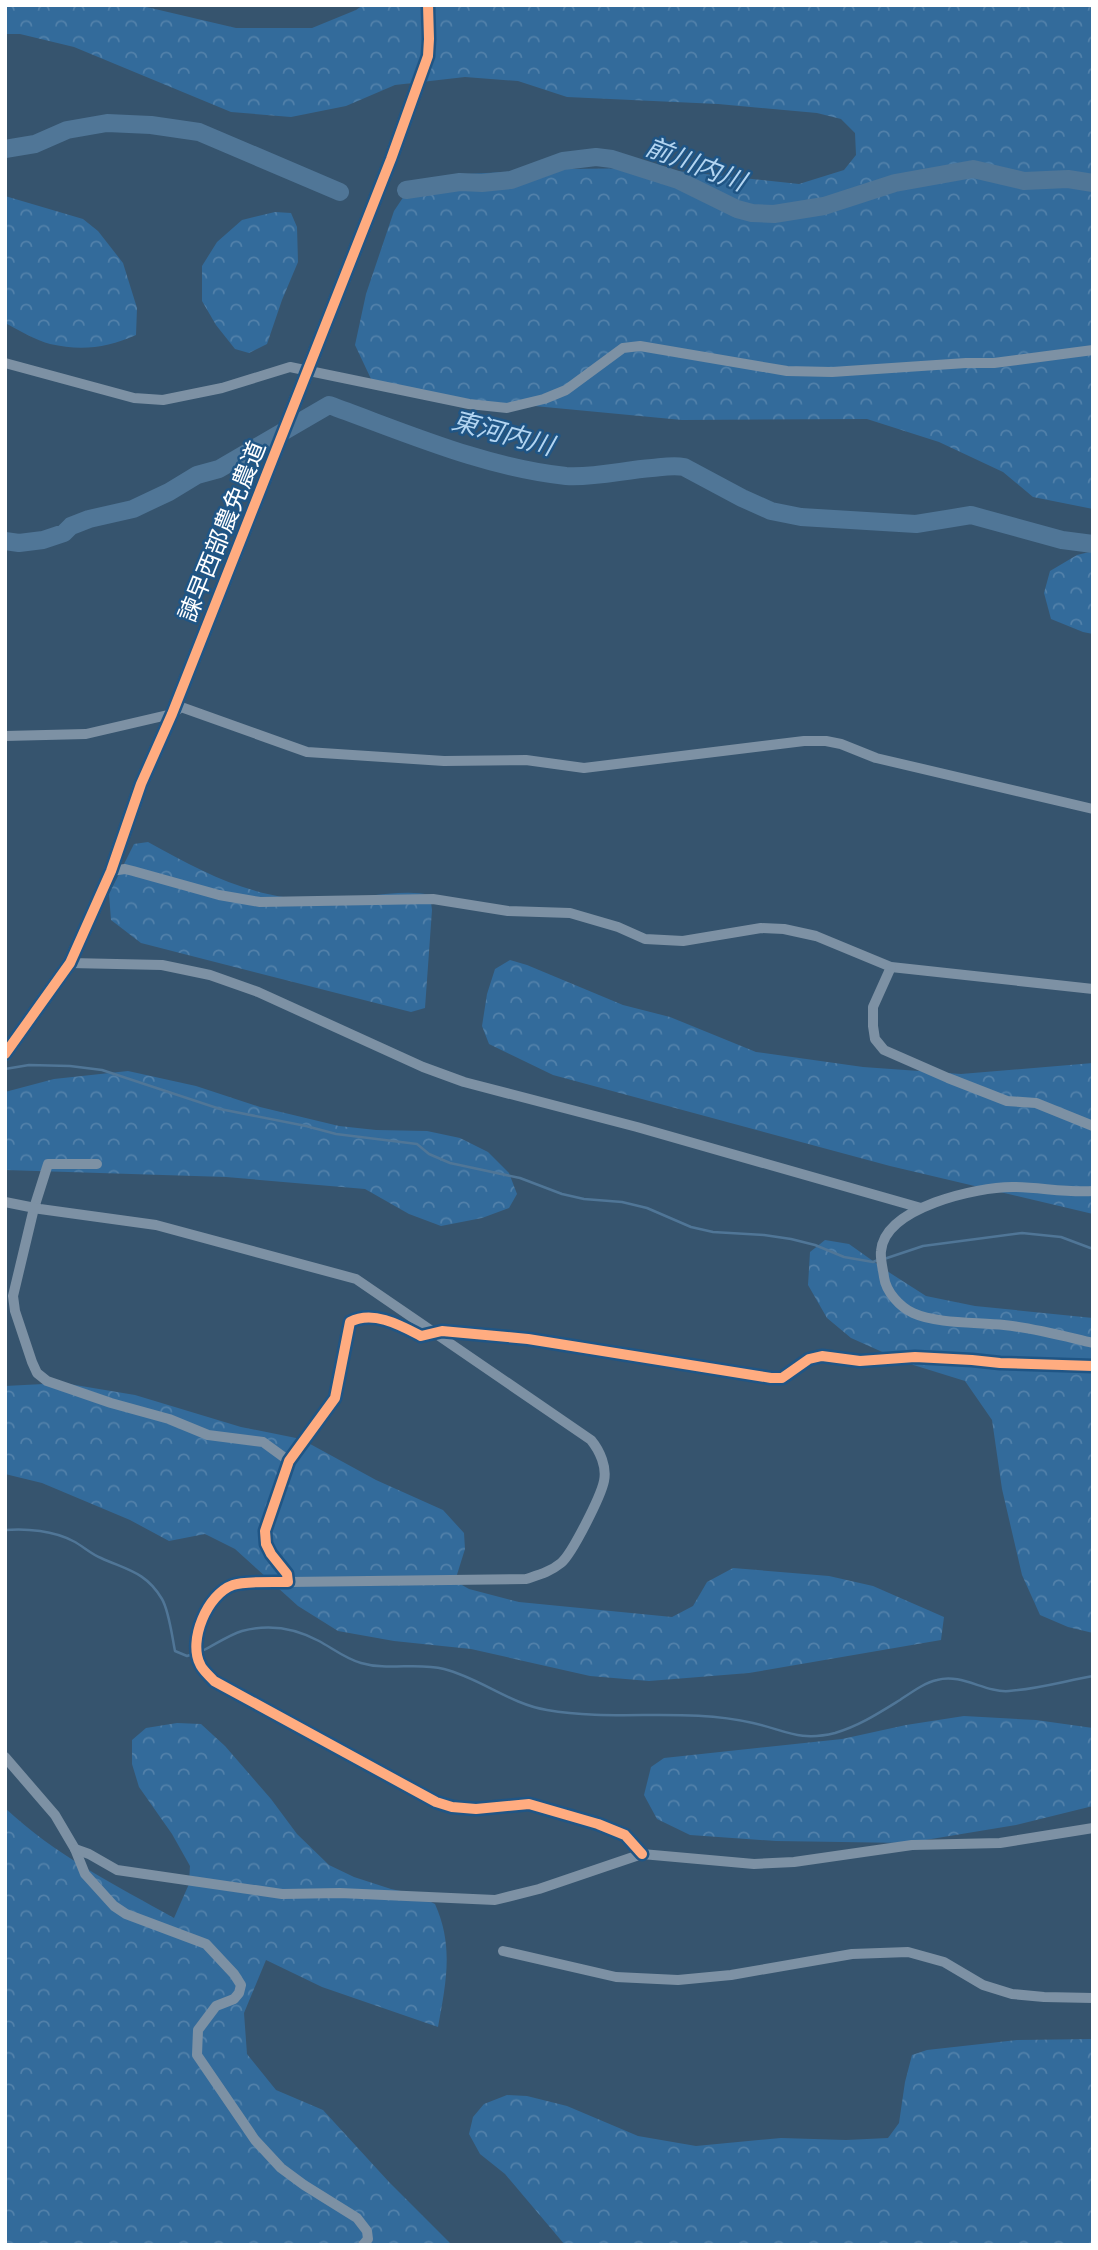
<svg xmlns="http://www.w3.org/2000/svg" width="1098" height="2250" font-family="'Noto Sans','Noto Sans JP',sans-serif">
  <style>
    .forest { fill: url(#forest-crowns) }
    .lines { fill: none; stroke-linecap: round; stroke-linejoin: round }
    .stream { stroke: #507697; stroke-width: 2.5 }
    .river { stroke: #507697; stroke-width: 18 }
    .street { stroke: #7d91a4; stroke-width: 10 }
    .secondary { stroke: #788e9f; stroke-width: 14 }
    .cycleway-casing { stroke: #1f5585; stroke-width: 15 }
    .cycleway { stroke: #ffac80; stroke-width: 10 }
    .labels { text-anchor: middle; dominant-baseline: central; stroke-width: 5; stroke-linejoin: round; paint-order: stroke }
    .street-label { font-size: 24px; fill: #fff; stroke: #1f5585 }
    .water-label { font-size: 26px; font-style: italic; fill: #b3d5f1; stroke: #1f5585 }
  </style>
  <defs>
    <pattern id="forest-crowns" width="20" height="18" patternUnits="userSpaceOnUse" patternTransform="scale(1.75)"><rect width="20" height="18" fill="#336b9b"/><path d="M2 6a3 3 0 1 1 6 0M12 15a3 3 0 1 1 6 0" fill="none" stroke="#5281aa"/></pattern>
  </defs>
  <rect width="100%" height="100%" fill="#36546e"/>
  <g class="forest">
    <polygon points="5,5 138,5 236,28 312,28 356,10 363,5 1093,5 1093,509 1033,497 1003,472 939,442 867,419 682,420 439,397 372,381 355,345 366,294 394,211 410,187 467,174 566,169 649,168 799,184 844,170 856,155 855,133 841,119 817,113 718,104 567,97 518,81 465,77 395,85 346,106 291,117 231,112 74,47 20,34 5,34"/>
    <path d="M5,196L83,219L98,231L123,263L137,308L136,335C107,348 81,351 50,344C35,340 19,330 5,323Z"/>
    <polygon points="275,212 291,213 297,227 298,262 282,300 267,344 249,353 235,349 216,325 202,301 202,266 217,242 242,220"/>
    <polygon points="1093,551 1093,634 1083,632 1051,619 1044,593 1050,571 1077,555"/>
    <path d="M148,842C207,875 259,902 329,900C359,899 403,888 430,895L432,910L425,1008L411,1012L141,943L111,920L109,894L134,844Z"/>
    <polygon points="510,960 527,965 623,1005 670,1017 756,1052 863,1067 961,1074 1093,1063 1093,1214 890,1166 553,1075 489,1044 482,1026 487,994 495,969"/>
    <polygon points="128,1071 196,1086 260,1107 339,1126 376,1130 427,1131 460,1138 488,1152 509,1173 517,1194 509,1208 482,1218 441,1226 409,1214 365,1189 226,1177 5,1170 5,1092 54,1079"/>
    <polygon points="825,1240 849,1244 887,1271 926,1296 975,1306 1093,1318 1093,1633 1068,1627 1040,1615 1022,1575 1002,1489 992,1420 965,1381 907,1363 851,1338 827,1318 808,1285 810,1252"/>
    <polygon points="63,1383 135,1395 241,1427 301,1439 376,1480 443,1510 464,1533 465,1549 455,1581 469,1589 519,1602 672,1617 693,1606 707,1582 733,1568 829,1576 873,1586 944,1617 941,1640 749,1673 649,1681 590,1676 471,1649 394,1641 338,1631 298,1606 235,1549 205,1534 169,1541 130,1520 42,1483 5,1474 5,1386"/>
    <polygon points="964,1716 1036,1720 1093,1728 1093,1806 1016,1825 907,1843 776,1841 690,1835 657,1819 644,1795 651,1767 664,1758 842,1739 906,1725"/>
    <path d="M177,1723L201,1724L225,1746L271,1799L297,1834L329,1865L354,1877L391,1889L415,1894L435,1904C454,1946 446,1983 438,2027L322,1987L266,1960L244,2013L247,2054L276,2090L323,2110L389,2182L452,2245H5V1808C55,1855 115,1885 174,1918L189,1884L190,1866L172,1834L139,1787L132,1764V1740L146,1728Z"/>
    <polygon points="1093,2039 1093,2245 565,2245 505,2174 480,2154 469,2134 473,2117 484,2104 507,2095 527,2096 567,2106 638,2136 696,2146 781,2138 846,2140 888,2138 899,2123 905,2082 912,2055 927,2050 1017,2040"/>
  </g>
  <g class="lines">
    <g class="stream">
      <polyline points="5,1069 29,1065 70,1066 102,1070 220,1109 306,1126 336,1134 417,1144 429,1154 450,1163 520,1178 562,1194 584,1199 622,1202 647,1208 691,1227 713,1232 764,1235 791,1239 815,1245 844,1257 873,1262 878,1260"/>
      <polyline points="884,1259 923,1246 1022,1233 1061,1237 1093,1249"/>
      <path d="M5,1530C27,1528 54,1531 73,1541C83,1546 91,1554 101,1558C127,1570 146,1572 162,1599C169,1611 172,1636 175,1651L187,1656L190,1655"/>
      <path d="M204,1650C216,1644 229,1635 242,1631C268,1624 295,1628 319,1641C332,1648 346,1659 361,1663C388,1671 417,1662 444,1669C480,1678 510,1704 547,1710C615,1722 685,1707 753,1723C785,1730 799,1742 835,1733C859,1726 879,1713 900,1700C912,1692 924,1683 937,1680C962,1673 985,1693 1009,1691C1037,1689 1065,1681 1093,1676"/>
    </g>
    <g class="river">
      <polyline points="5,149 35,144 67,130 107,123 151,125 199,132 340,192"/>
      <polyline points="406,190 460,182 482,183 511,180 563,161 596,157 612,159 678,180 737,209 752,213 774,214 824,206 895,183 973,169 1024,181 1068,179 1093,183"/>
      <path d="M5,541L19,543L43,540L64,533L71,526L89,519L133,509L169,492L197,475L219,469L329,405C404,432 486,468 566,476C594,478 624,470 652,468C663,467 673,465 684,467L742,498L771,511L801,517L916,524L971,515L1062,540L1093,544"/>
    </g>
    <g class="street">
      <polyline points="5,363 134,398 163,400 222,388 290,367 469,404 507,408 544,399 566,390 623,348 640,346 787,371 832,372 966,363 994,363 1093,350"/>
      <polyline points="5,736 86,734 172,714 181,707 307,752 444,761 526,760 584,768 804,741 826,741 841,744 876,758 1093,809"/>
      <polyline points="111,871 125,869 133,871 219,895 260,902 433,899 508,911 570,913 618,927 645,939 683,941 761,928 784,929 816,936 891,967 1093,989"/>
      <polyline points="70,963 162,965 210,975 258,992 423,1067 464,1082 637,1127 921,1208"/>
      <polyline points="891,967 873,1007 873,1026 875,1039 884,1050 948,1078 1007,1101 1036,1103 1093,1126"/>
      <polyline points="97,1164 48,1164 34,1208 13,1296 15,1311 32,1362 37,1373 47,1381 111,1403 169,1419 208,1435 263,1442 289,1461"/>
      <path d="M1093,1191C1066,1193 1039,1187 1012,1187C977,1187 885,1207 881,1251C880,1259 883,1269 884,1277C886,1292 900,1307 913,1313C937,1324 977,1322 1004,1325C1034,1328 1063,1336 1093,1343"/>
      <path d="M5,1202L40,1209L156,1225L356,1279L591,1440C600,1451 607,1467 604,1481C601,1496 572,1554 561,1563C550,1572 538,1575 526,1579L288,1582"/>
      <polyline points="5,1757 55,1815 75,1849 85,1874 114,1906 126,1914 206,1944 234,1974 241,1985 239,1993 234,1999 216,2006 198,2030 197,2055 255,2140 281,2168 304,2185 357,2218 367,2231 368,2239 363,2245"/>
      <polyline points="75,1849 89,1854 117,1870 282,1894 340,1893 495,1900 539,1889 642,1854 754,1864 794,1862 912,1845 1000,1843 1093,1828"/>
      <path d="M642,1854L625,1835L598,1824L529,1804L476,1809L452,1807L436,1802L214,1681C210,1676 202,1670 200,1664C188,1641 207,1594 233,1585C244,1581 274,1582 288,1582L287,1574L271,1554L266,1544L265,1531L289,1461L335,1398L350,1322C373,1310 400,1325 421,1336L442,1331L528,1339L771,1378H782L809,1359L822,1356L860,1361L915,1357L972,1360L1000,1363L1093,1366"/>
      <polyline points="503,1951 616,1977 678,1980 731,1975 852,1954 908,1952 944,1962 983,1985 1012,1994 1044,1997 1093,1998"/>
    </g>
    <polyline class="secondary" points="5,1054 70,963 111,871 141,784 172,714 391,159 428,56 429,39 428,5"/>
    <g class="cycleway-casing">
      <g id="cycleway">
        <polyline points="5,1054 70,963 111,871 141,784 172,714 391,159 428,56 429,39 428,5"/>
        <path d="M642,1854L625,1835L598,1824L529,1804L476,1809L452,1807L436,1802L214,1681C210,1676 202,1670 200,1664C188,1641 207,1594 233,1585C244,1581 274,1582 288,1582L287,1574L271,1554L266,1544L265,1531L289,1461L335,1398L350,1322C373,1310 400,1325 421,1336L442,1331L528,1339L771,1378H782L809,1359L822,1356L860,1361L915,1357L972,1360L1000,1363L1093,1366"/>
      </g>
    </g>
    <use href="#cycleway" class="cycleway"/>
  </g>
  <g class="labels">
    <g class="street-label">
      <text transform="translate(221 531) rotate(-68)">諫早西部農免農道</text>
    </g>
    <g class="water-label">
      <text transform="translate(696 163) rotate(21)">前川内川</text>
      <text transform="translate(503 432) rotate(15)">東河内川</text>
    </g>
  </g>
  <rect width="1098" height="2250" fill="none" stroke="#ffffff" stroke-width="14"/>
</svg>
